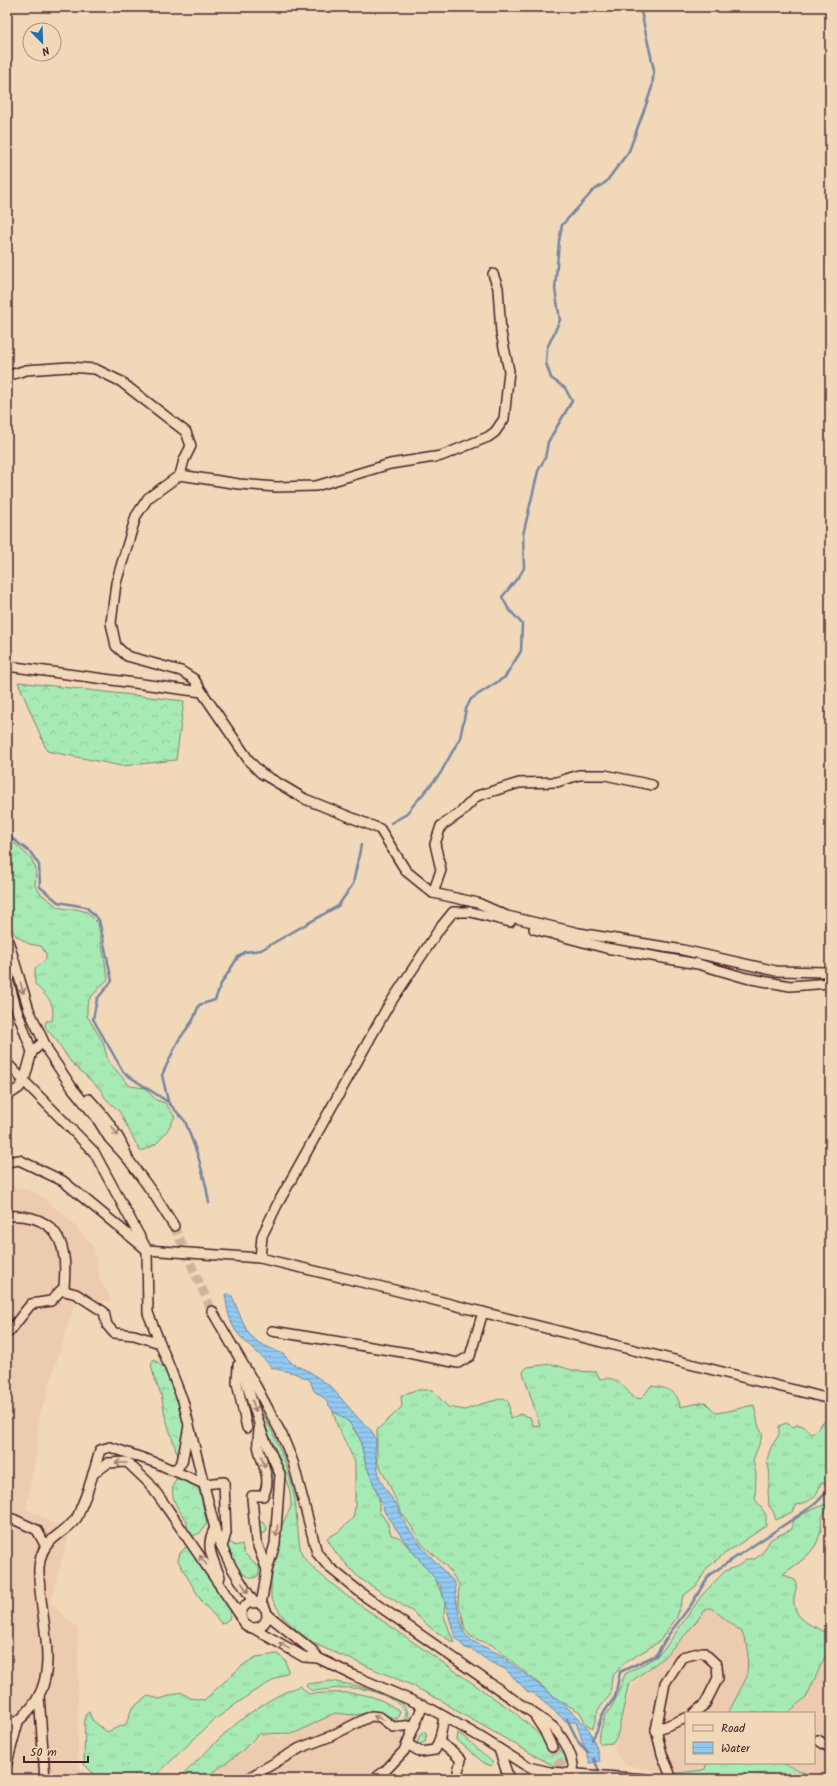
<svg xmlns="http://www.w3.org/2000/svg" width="837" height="1786" font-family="Kalam,sans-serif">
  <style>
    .built { fill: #edcbaf }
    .grass { fill: url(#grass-tufts); stroke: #798470 }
    .forest { fill: url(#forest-crowns); stroke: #798470 }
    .water { fill: url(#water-rules); stroke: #7585a1 }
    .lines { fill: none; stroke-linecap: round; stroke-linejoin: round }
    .stream { stroke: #7585a1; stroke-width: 2.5 }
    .minor-tunnel { stroke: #d0b39d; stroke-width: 9; stroke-dasharray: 9 4.5; stroke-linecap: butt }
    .minor-casing { stroke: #4a1f2b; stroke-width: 12 }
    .minor { stroke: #f1d8b9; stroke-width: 9 }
    .oneway { stroke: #9e7c72 }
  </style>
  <defs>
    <pattern id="grass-tufts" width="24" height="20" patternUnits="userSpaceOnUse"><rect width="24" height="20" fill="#a8eab5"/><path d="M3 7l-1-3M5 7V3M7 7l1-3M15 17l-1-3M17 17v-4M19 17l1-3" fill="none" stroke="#92c89c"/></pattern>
    <pattern id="forest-crowns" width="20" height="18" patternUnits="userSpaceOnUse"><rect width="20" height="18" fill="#a8eab5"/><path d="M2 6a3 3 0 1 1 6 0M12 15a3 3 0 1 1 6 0" fill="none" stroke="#92c89c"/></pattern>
    <pattern id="water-rules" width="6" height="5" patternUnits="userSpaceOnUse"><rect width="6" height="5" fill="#91c9f0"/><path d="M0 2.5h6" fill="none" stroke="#7facce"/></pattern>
  </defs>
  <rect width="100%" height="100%" fill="#f1d8b9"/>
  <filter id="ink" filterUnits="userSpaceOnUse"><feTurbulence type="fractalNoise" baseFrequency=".025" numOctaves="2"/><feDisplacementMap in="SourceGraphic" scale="8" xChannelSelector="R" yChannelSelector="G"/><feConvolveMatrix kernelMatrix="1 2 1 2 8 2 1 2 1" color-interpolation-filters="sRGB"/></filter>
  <g filter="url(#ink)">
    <g class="built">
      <polygon points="7,1185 37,1193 71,1221 93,1246 100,1279 112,1301 75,1302 39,1419 38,1445 26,1509 70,1531 50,1603 78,1628 78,1765 90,1779 7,1779"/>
      <polygon points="707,1608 711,1608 742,1632 748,1648 747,1677 728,1713 686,1713 686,1763 707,1763 705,1769 672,1774 624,1764 614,1750 629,1693 645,1672 662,1659 686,1634"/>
      <polygon points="830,1648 830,1779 809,1779 776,1763 814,1763 814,1713 791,1713 809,1693"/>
      <polygon points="392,1710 405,1737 395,1757 365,1779 207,1779 264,1733 280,1738 330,1712"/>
    </g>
    <g class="grass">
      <path d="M7,837L31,858L36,869L35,886L40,893L58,907L67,909H76L87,912L98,923L108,979L90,998L87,1005V1016L103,1042L108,1061L130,1086L145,1088L156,1100L165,1103L175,1117C165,1134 160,1146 140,1151L119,1111L105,1098L101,1090L70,1061L57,1041L45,1027L46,1021H52C56,1001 47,998 35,984V968L46,960V954L41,946L29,944L15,935L7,919Z"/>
      <path d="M552,1364L575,1371L596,1372L600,1379C614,1375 625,1386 632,1397L641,1399L651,1386C667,1388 678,1390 680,1407L705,1402L716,1413C729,1412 741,1407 754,1405L759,1428L763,1434L753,1460L756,1474L755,1499L766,1515V1526L724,1554L708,1567L696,1586L683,1596L677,1617L659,1642L624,1663L612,1677L610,1695L598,1710L593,1728L587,1725L580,1712L560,1701L492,1645L471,1637L465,1630L462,1615L458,1604L459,1584L447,1567L422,1544L409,1523L402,1514L388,1482L377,1461V1430L402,1407L401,1396L415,1390H432L448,1407L465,1410L481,1404L504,1398L509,1403L510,1419L520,1414L530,1417L533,1425L540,1426L523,1372L527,1367Z"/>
      <path d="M258,1406C275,1434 290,1468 295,1500C296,1509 299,1550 302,1555C310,1568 335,1586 347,1596L514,1712L542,1737L547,1749L553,1746L548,1732L551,1733L557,1741L560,1751L565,1755L566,1762L562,1766L553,1765L539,1758L457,1711L444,1702L409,1684L317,1645L301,1634L282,1616L271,1597V1581L282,1525L291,1507L290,1491L261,1414L259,1415L257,1409Z"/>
      <polygon points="333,1411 349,1422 360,1439 366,1465 379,1495 379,1511 388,1524 391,1535 399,1537 434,1575 445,1603 444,1616 454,1643 432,1629 413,1612 359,1578 336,1553 327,1538 338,1532 353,1518 355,1507 355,1462 337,1425"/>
      <path d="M830,1420V1480L827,1483H821C816,1498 812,1501 797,1505L792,1512L776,1520L773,1511L769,1506L768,1491L770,1474L767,1460L771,1447L779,1435V1426L786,1423L794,1427L797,1424L803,1426L811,1433L817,1430L821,1423Z"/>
      <polygon points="261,1443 263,1443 271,1463 273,1476 270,1475"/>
      <path d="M825,1504L830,1506C817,1521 824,1518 820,1534C815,1554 798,1563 783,1574L796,1581C798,1589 793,1594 794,1603C794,1614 806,1624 815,1627C821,1629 823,1633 830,1631V1645L807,1696L788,1713H728L747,1677L748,1648L742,1632L711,1608H707L686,1634L662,1659L629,1683L617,1737L613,1743L601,1744L598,1740L605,1715L611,1708L616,1698L625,1674L656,1657L665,1648L702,1595L725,1571L738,1566L747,1559H755L763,1552L771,1539L792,1529V1522L803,1514Z"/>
      <polygon points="258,1522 263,1522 267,1527 266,1532 262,1534 259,1533"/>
      <path d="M230,1542L235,1546L242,1544L244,1553L259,1567V1575L254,1578C239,1577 232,1558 225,1546L227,1543Z"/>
      <polygon points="277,1654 286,1661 288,1672 253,1692 214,1720 152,1779 99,1779 84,1764 85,1715 89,1712 92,1720 107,1732 126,1724 132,1708 148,1696 160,1699 181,1692 190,1698 204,1700 243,1665 256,1657"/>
      <path d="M331,1681C350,1685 411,1692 409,1719H405L406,1711C395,1698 370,1688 353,1688C339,1687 325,1690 312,1691L306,1686L307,1684Z"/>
      <path d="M300,1686L309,1694C343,1692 372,1689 400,1712L397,1719L375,1712L353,1715L335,1713L295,1733L259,1734L241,1752L204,1779H179C185,1772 192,1766 199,1759C228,1729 259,1701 300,1686Z"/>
      <polygon points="424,1732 427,1735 425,1739 426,1741 421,1744 417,1743 420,1735"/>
      <polygon points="458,1733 468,1740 493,1763 491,1766 484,1763 457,1740"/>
      <polygon points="707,1763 782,1763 803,1772 815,1779 687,1779 672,1774 702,1770 705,1769"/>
    </g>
    <g class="forest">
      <polygon points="18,682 184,701 176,760 122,766 47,751"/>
      <polygon points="154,1359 167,1371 186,1422 179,1459 165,1416 161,1394 155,1381 151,1364"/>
      <path d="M183,1478L198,1485L207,1523L200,1533L193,1536L187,1529V1521C177,1509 167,1494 176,1479Z"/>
      <polygon points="188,1545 231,1611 229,1619 222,1624 202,1602 178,1561 180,1553"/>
    </g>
    <path class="water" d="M225,1294H228L232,1296L243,1323L249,1334L259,1343L283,1354L293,1364L310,1372L331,1387L359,1419L371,1430L376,1439L375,1453L380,1480L398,1508L406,1525L422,1547L455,1583L457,1606L464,1633L472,1641L499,1654L560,1701L580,1719L590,1731L595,1743L600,1761L590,1763L576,1722H567L533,1693L528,1692L505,1669L490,1662L473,1650L465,1648L455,1637L440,1585L409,1547L386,1515L366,1465L360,1439L356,1432L349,1422L333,1411L324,1398L314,1391L310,1380L294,1373L272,1368C262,1355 249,1347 239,1335C229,1324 227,1308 225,1294Z"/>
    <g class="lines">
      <g class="stream">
        <polyline points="391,823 405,815 440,774 460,738 466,709 471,699 505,677 521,651 522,624 508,608 502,597 520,575 524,568 523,535 538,471 545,458 548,442 572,401 565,388 551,378 546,363 547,348 560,320 555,289 559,241 562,225 593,191 606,182 629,151 647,102 652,87 654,70 640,7"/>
        <polyline points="7,832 9,836 31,853 39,865 40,887 58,902 86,907 99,920 112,981 97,999 93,1019 124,1073 168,1102 185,1121 198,1156 206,1186 209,1203"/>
        <polyline points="168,1101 162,1075 178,1041 193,1020 199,1005 215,1000 221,984 238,957 245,952 261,950 338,906 353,884 361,845"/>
        <polyline points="567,1719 579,1743 588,1752"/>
        <polyline points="592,1740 597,1730 602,1715 615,1697 620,1672 656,1655 669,1634 691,1605 709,1575 814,1505 830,1489"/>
        <polyline points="594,1759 600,1773"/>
      </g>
      <g class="minor-tunnel">
        <polyline points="174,1226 212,1311"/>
        <polyline points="552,1747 566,1779"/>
      </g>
      <g class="minor-casing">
        <g id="minor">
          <polyline points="7,376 26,370 69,367 95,369 120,381 186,432 191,446 184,460 180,475 148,498 136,516 116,583 111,623 116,646 127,656 181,671 194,679 202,692"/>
          <polyline points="180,475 239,484 276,487 316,486 390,464 441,456 488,437 495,432 504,419 509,371 501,333 498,288 493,274"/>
          <polyline points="7,666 202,692 250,762 261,773 305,799 380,829 406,871 433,893 478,903 507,916 579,933 683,950 776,971 827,972"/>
          <polyline points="433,893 441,870 435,844 441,826 460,813 477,796 519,783 557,782 579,775 605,775 652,785"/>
          <polyline points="534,929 606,948 698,964 746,978 790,986 830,983"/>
          <polyline points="7,937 29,1010 49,1053 73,1089 96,1117 109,1138 128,1159 155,1196 174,1226"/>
          <polyline points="7,975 16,1008 32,1052"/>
          <polyline points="43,1042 32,1052 24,1081 94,1152 147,1250 148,1313 183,1401 217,1537 232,1568 254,1603"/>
          <polyline points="7,1063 24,1081 19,1088 7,1096"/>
          <path d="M89,1099C105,1116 119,1134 127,1156"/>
          <polyline points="7,1162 19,1160 63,1181 147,1250 260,1258 378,1286 830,1399"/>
          <path d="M7,1216C37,1214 60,1225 64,1257C66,1268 64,1280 64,1291"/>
          <polyline points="260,1258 262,1236 277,1205 387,1008 440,928 453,912 471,912 510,922"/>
          <path d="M212,1311L257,1388L282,1435L293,1462L317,1553L329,1567L366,1597L553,1727C564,1738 578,1763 572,1779"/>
          <polyline points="272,1331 408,1353 458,1363 470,1356 483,1312"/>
          <polyline points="7,1332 9,1332 31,1304 51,1301 61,1290 76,1294 104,1312 107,1325 114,1333 134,1335 160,1343"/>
          <polyline points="238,1365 237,1383 247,1428"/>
          <polyline points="243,1372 262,1433 280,1474 275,1544 267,1570 261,1605"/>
          <path d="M259,1429C259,1434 257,1440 258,1445C261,1463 273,1479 263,1496H252V1498L256,1541L267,1570"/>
          <polyline points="171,1470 177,1468 182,1462 189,1426"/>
          <polyline points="93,1474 108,1463 127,1462 149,1483 167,1508 240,1615"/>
          <polyline points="7,1519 13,1519 37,1530 45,1545"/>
          <path d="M215,1528C204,1546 213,1559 220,1577"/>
          <circle cx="254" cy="1615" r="13"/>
          <polyline points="267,1614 313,1651 318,1658"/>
          <polyline points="253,1628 304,1657 318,1658 355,1676 431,1709 482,1738 528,1767 550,1772 645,1779"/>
          <polyline points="39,1695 45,1779"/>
          <polyline points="536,1718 544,1730 552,1747"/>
          <path d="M7,1723C20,1722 21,1719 29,1710C64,1672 37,1613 39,1568C41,1538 61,1537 76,1519C79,1515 80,1509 82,1505C90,1487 95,1468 100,1450L110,1447L154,1462L204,1484L224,1482L226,1533L222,1547"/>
          <polyline points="656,1730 686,1718"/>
          <polyline points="818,1740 830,1748"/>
          <polyline points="439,1742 453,1752 461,1760 458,1771"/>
          <polyline points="407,1744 421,1752 435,1750 440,1738 444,1717"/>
          <polyline points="499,1749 509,1779"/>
          <polyline points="7,1763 18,1722"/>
          <polyline points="247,1779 300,1748 331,1736 371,1716 380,1717 393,1727 415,1725"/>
          <polyline points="374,1779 385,1771 404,1751 423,1705"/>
          <polyline points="672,1779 662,1754 656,1730 665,1683 682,1657 703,1652 717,1665 718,1678 705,1704 694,1713"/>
        </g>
      </g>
      <use href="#minor" class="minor"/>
    </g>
    <defs><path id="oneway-shaft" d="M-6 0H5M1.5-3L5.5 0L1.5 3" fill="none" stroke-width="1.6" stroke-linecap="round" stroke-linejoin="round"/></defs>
    <g class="oneway">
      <use href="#oneway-shaft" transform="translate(22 988) rotate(74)"/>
      <use href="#oneway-shaft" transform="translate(115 1131) rotate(57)"/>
      <use href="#oneway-shaft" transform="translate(254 1406) rotate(72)"/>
      <use href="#oneway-shaft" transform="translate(263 1462) rotate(74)"/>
      <use href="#oneway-shaft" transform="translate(121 1463) rotate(180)"/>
      <use href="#oneway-shaft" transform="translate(277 1531) rotate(96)"/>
      <use href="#oneway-shaft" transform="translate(203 1560) rotate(-125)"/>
      <use href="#oneway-shaft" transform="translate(245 1588) rotate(57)"/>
      <use href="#oneway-shaft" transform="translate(284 1646) rotate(-151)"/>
      <use href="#oneway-shaft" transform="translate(379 1718) rotate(-159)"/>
    </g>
  </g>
  <rect width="837" height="1786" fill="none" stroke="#f1d8b9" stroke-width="24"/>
  <rect x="12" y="12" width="813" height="1762" fill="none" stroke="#4a1f2b" stroke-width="1.5" filter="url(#ink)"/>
  <rect x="685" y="1712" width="130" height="52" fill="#f1d8b9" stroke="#ae8e80"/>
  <rect x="693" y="1725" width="20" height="6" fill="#f1d8b9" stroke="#ae8e80"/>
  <text x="721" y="1732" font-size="12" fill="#4a1f2b">Road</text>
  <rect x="693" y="1742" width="20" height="12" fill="url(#water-rules)" stroke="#ae8e80"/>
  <text x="721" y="1752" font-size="12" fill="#4a1f2b">Water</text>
  <g transform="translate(42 42) rotate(157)"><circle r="19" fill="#f1d8b9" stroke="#ae8e80"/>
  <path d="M0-3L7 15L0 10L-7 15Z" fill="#1f6fb2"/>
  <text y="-6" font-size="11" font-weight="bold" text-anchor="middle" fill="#4a1f2b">N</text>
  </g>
  <path d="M24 1756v6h64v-6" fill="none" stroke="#4a1f2b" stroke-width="2"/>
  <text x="30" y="1756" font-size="12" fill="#4a1f2b" stroke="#f1d8b9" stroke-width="3" paint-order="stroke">50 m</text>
</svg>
